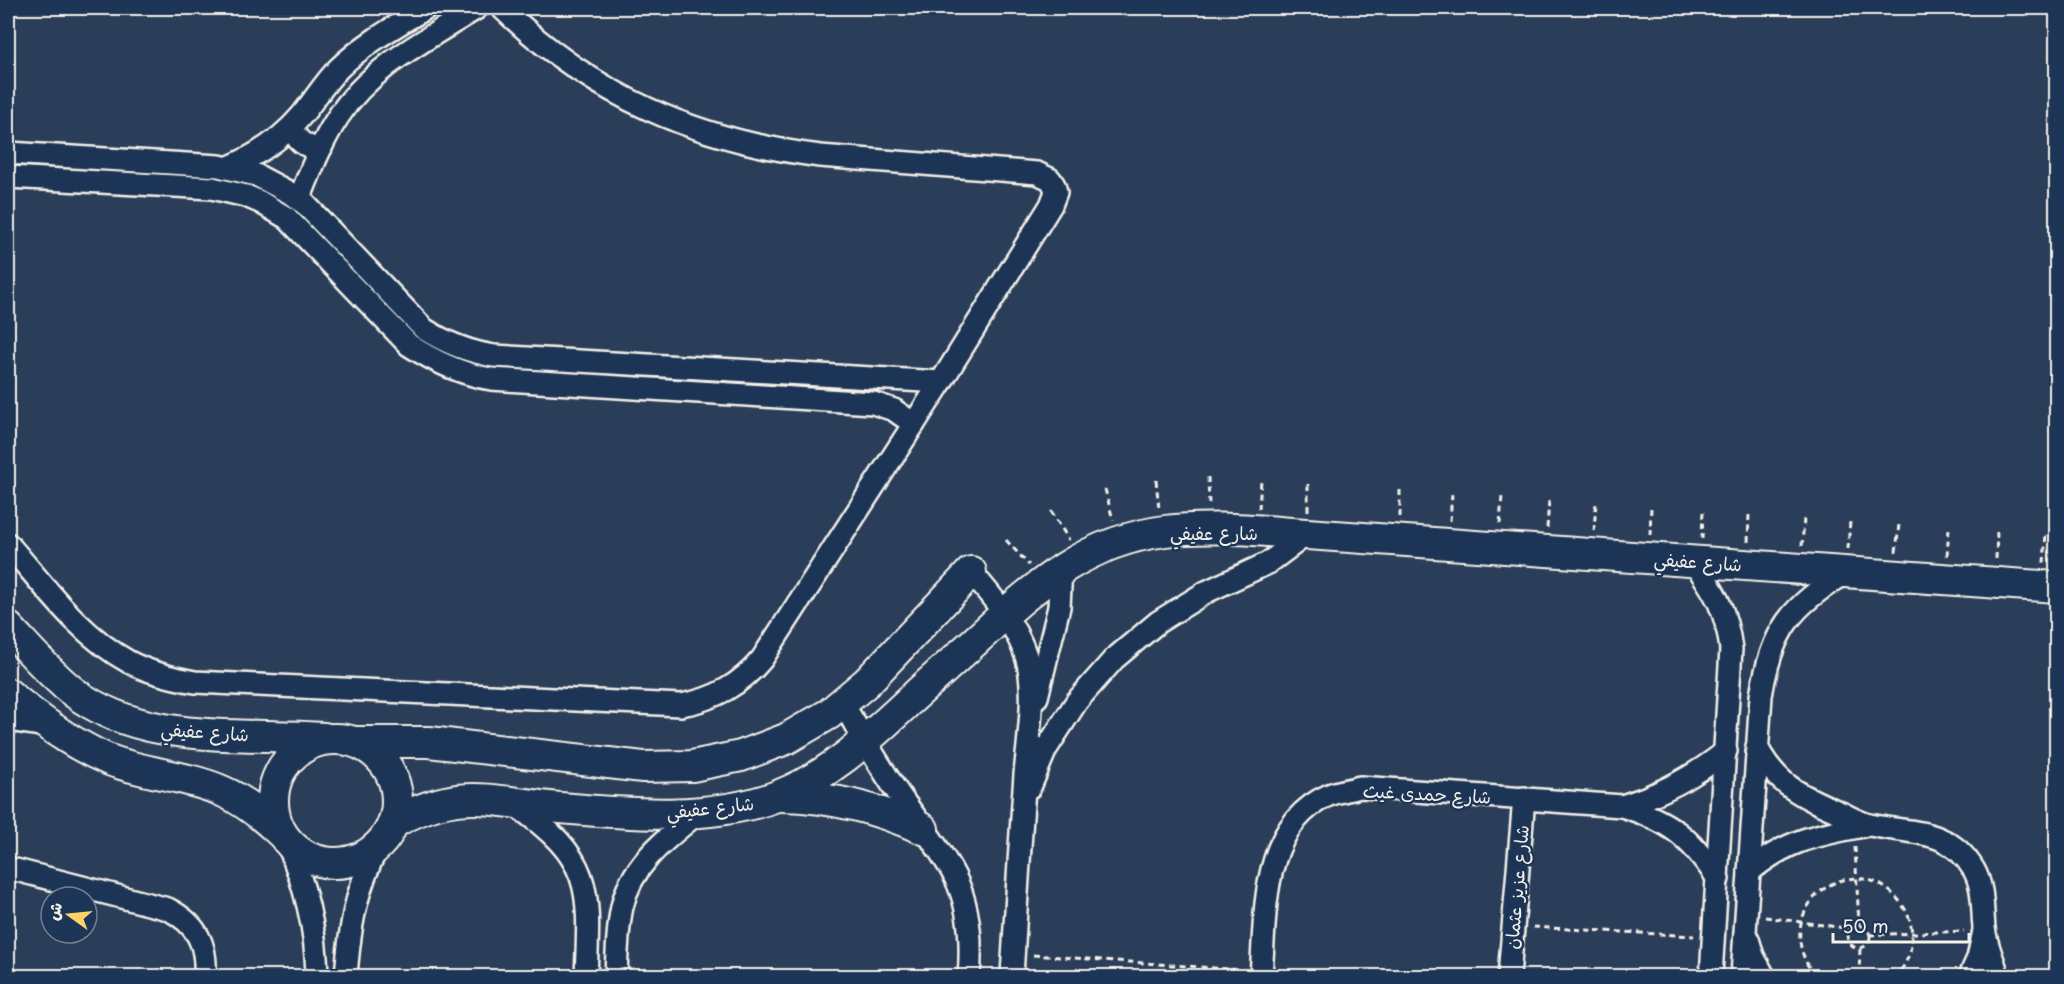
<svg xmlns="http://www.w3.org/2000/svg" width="2064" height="984" font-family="'Playpen Sans','Playpen Sans Arabic',sans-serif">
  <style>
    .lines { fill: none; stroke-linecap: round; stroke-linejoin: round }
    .street-casing { stroke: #f4f1e8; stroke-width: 26 }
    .secondary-casing { stroke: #f4f1e8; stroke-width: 34 }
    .path { stroke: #f4f1e8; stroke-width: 3; stroke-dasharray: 6 4.5; stroke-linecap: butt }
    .street { stroke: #1d3557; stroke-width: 21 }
    .secondary { stroke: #1d3557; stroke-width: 30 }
    .labels { text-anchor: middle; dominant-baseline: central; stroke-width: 5; stroke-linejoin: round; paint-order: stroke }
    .street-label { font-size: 18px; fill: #f4f1e8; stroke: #1d3557 }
  </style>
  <rect width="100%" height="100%" fill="#2a3e5a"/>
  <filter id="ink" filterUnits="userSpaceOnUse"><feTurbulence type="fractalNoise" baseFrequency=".0167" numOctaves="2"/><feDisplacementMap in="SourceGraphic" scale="12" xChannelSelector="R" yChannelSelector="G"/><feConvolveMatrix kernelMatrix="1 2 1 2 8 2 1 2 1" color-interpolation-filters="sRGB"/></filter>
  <g filter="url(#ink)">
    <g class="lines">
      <g class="street-casing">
        <g id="street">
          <path d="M292,126C296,141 305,148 321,148"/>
          <path d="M8,153L219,166L256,175L290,193L305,204L424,329C446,343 468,352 494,356L941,382"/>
          <path d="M227,168C256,156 282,139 302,115C315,99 325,82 339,68C365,43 396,26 426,8"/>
          <path d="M8,177L212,188L246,196L260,202L287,218L409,345C435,362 461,374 491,379L873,403L894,410L914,424"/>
          <path d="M299,200C310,172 321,143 338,117C370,67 428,39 477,8"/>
          <path d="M8,544C44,585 79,635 129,662C150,673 172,678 195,682L681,705C715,699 740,685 762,659L941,382L1051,205L1056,192L1054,185L1050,179L1037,173L820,156C695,140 593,96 502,8"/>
          <path d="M1693,561C1716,593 1726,610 1731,649L1711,976"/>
          <path d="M971,572C992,596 1016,625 1026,656C1037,689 1028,740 1025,775C1020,842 1016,909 1012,976"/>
          <polyline points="1037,697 1059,607 1061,568"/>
          <path d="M842,703C861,733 878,764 898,793C917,821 940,847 955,877C970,908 972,943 969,976"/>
          <polyline points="8,720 46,726"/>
          <path d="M1757,747C1777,786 1802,796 1841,813C1850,817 1860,823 1870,825C1911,834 1949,827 1974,870C1984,888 1982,908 1984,928C1986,944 1994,961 1998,976"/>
          <polyline points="1030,787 1046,749 1077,701 1114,659 1158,622 1206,592 1268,563 1307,534"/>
          <path d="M515,805C593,859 590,888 586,976"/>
          <path d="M1622,806C1662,794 1694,777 1726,751"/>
          <path d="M285,838C305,883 316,927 317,976"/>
          <path d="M8,868L168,909C197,924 207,944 205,976"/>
          <path d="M1749,872C1789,838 1819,835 1868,825"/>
          <polyline points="1748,939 1753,956 1764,976"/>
          <path d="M346,976C350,926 355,892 378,846"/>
          <path d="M616,976C617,954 617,930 622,907C631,864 667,838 699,812"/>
          <path d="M1261,976C1266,913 1260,826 1329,795C1338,791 1350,790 1360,787L1622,806C1670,821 1690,837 1718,879"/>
          <polyline points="1509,976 1524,798"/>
          <path d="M1742,976L1761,696C1771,632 1791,604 1848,572"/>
          <polyline points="1970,976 1978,958 1984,931"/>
        </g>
      </g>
      <g class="secondary-casing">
        <g id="secondary">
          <path d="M8,627C29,649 48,672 72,691C143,746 240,732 324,738"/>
          <path d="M8,694C38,719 70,743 107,759C144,774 186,775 222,791C245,801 263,816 281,833"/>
          <circle cx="335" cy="801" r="62"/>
          <polyline points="357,742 429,742 643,767 692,766 741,756 786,739 829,714 842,703 867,682 971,572"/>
          <path d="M782,796C833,797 877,808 923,829"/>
          <path d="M393,823C461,785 489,802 560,808C628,814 712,821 777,796C828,777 868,739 908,702C933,679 958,657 983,634C1038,583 1087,541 1165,531C1212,525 1260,531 1307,534L2056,587"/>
        </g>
      </g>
      <g class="path">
        <polyline points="1208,477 1209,506"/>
        <polyline points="1156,480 1159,509"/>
        <polyline points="1105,489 1113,520"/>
        <polyline points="1259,509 1261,480"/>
        <polyline points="1051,511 1069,540"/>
        <polyline points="1308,511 1308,483"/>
        <polyline points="1400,517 1400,489"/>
        <polyline points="1450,521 1452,493"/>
        <polyline points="1500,524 1502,496"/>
        <polyline points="1547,528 1549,500"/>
        <polyline points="1594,531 1596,503"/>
        <polyline points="1650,535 1651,507"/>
        <polyline points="1702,539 1703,511"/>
        <polyline points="1006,540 1029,565"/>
        <polyline points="1748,542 1749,514"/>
        <polyline points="1802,546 1804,518"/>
        <polyline points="1848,549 1850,521"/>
        <polyline points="1896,552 1899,524"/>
        <polyline points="1947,556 1949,528"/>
        <polyline points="1996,559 1997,531"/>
        <polyline points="2044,563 2046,534"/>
        <polyline points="1855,847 1859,926"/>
        <polyline points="1765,917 1852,929"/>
        <circle cx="1859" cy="937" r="11"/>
        <polyline points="1533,927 1694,936"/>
        <polyline points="1869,935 1964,931"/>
        <polyline points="1033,955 1242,970"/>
        <polyline points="8,968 37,976"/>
        <path d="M1815,976C1767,915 1843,847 1893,894C1902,903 1909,913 1911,926C1914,945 1909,962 1896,976"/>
        <polyline points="1859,976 1860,948"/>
      </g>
      <use href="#street" class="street"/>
      <use href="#secondary" class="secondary"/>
    </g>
  </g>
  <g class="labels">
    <g class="street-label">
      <text x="1214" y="532">شارع عفيفي</text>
      <text transform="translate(1698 561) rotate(4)">شارع عفيفي</text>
      <text transform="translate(205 731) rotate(4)">شارع عفيفي</text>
      <text transform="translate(1427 793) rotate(3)">شارع حمدى غيث</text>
      <text transform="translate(710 807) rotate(-6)">شارع عفيفي</text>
      <text transform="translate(1516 887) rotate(-85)">شارع عزيز عثمان</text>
    </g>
  </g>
  <rect width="2064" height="984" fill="none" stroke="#1d3557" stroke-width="30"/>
  <rect x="15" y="15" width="2034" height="954" fill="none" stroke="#f4f1e8" stroke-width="2" filter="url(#ink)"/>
  <g transform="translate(69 915) rotate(285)"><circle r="28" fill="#1d3557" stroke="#738091" stroke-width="1.5"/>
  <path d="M0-4.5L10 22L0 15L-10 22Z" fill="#ffd166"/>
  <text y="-9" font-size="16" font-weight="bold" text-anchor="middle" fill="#f4f1e8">ش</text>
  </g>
  <path d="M1833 933v9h136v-9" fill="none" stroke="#f4f1e8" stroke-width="3"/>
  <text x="1842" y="933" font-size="18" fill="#f4f1e8" stroke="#1d3557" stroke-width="4.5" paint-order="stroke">50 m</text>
</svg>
